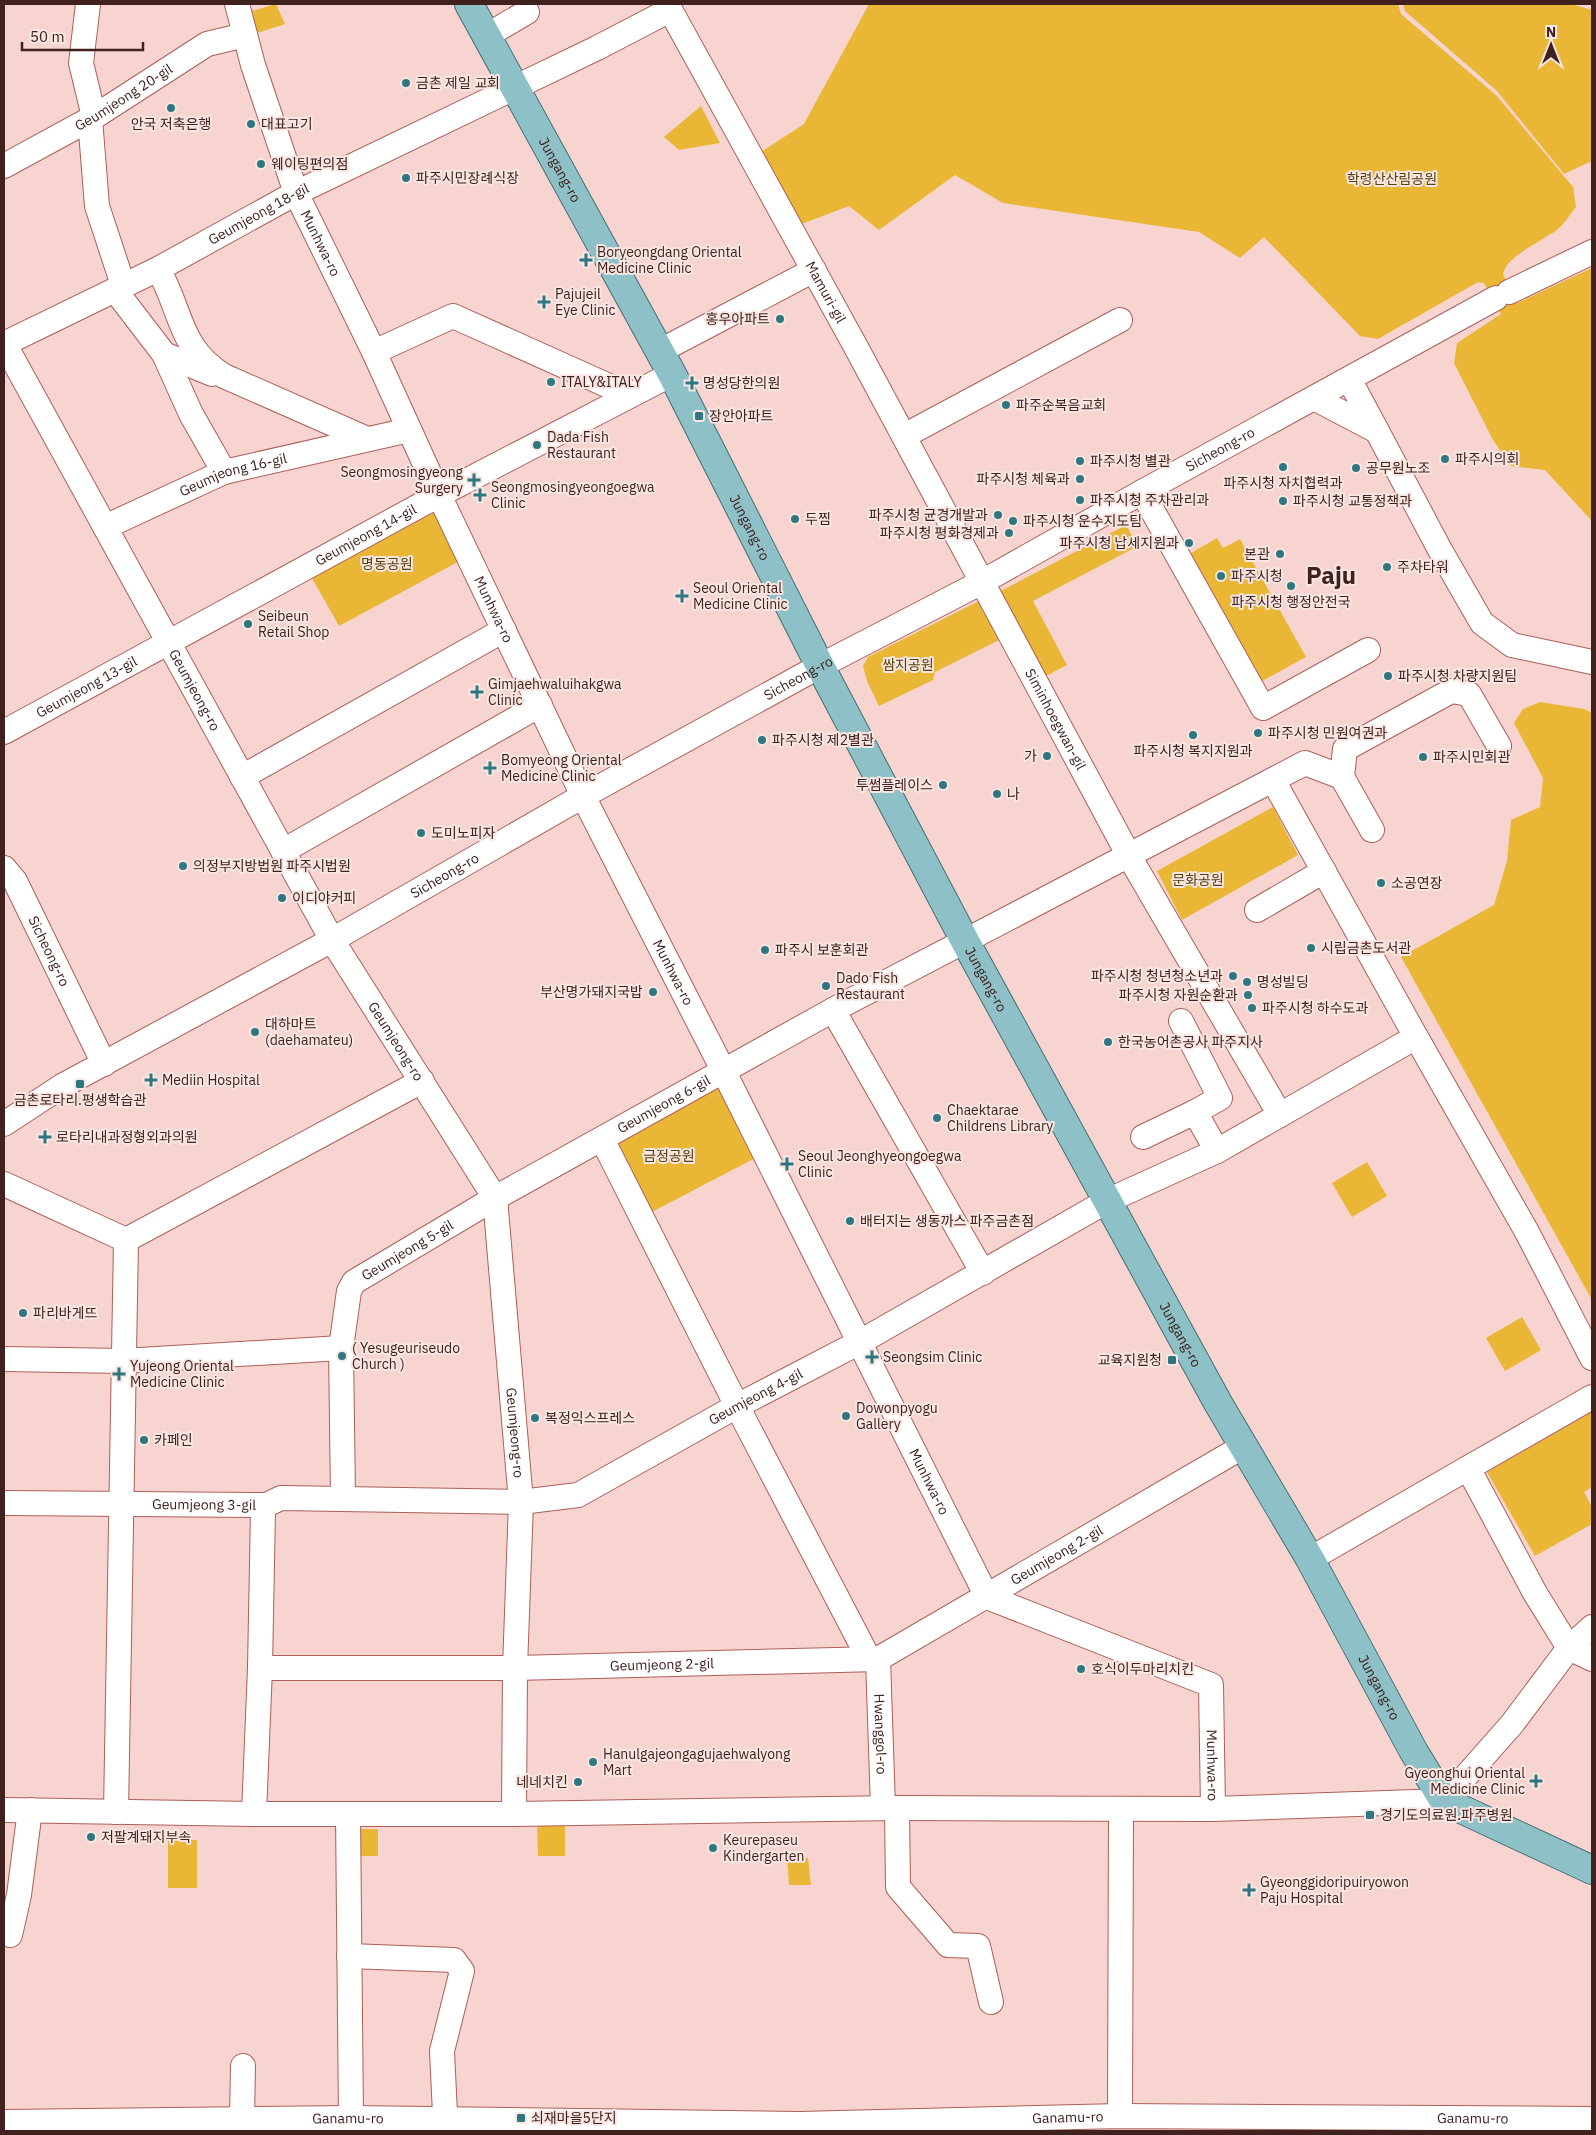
<svg xmlns="http://www.w3.org/2000/svg" width="1596" height="2135" font-family="'IBM Plex Sans','Noto Sans KR',sans-serif">
  <style>
    .green { fill: #e9b735 }
    .lines { fill: none; stroke-linecap: round; stroke-linejoin: round }
    .minor-casing { stroke: #ac5f58; stroke-width: 26 }
    .major-casing { stroke: #426e74; stroke-width: 30 }
    .minor { stroke: #fff; stroke-width: 24 }
    .major { stroke: #8ec1c7; stroke-width: 28 }
    .poi-dot { fill: #2e7780; stroke: #f8e6e3; stroke-width: 2 }
    .labels { text-anchor: middle; dominant-baseline: central; stroke-width: 4; stroke-linejoin: round; paint-order: stroke }
    .poi-label { font-size: 14px; fill: #41211e; stroke: #f8e6e3; text-anchor: start }
    .street-label { font-size: 14px; fill: #41211e; stroke: #f8e6e3 }
    .park-label { font-size: 14px; fill: #56410c; stroke: #f8e6e3 }
    .town-label { font-size: 24px; font-weight: bold; fill: #41211e; stroke: #f8e6e3 }
  </style>
  <rect width="100%" height="100%" fill="#f7d4cf"/>
  <g class="green">
    <polygon points="276,4 285,24 251,35 245,13"/>
    <path d="M869,4H1398L1401,14L1497,96L1573,187L1576,207C1570,214 1565,223 1559,228C1544,241 1507,255 1503,274L1517,303L1592,268V521L1545,470L1511,466L1493,440L1454,363L1457,343L1501,314L1484,283L1478,282L1378,339L1360,336L1264,237L1240,258L1199,232L1003,203L955,175L879,230L849,206L799,225L761,152L804,124Z"/>
    <polygon points="1403,4 1571,4 1592,10 1592,161 1564,174 1497,91 1405,11"/>
    <polygon points="701,106 720,143 679,150 664,137"/>
    <polygon points="435,503 465,558 339,626 308,571"/>
    <polygon points="1126,525 1138,546 1033,601 1067,665 1044,677 999,592"/>
    <polygon points="1217,538 1223,548 1240,539 1306,657 1262,681 1252,677 1184,557"/>
    <polygon points="983,599 1003,638 935,672 933,680 879,706 867,681 863,666 868,657"/>
    <polygon points="1540,702 1584,709 1592,713 1592,1300 1401,957 1494,905 1507,861 1511,820 1540,807 1543,778 1514,723 1523,709"/>
    <polygon points="1273,807 1298,855 1182,920 1157,871"/>
    <polygon points="722,1081 761,1155 646,1215 607,1140"/>
    <polygon points="1367,1162 1387,1196 1352,1217 1332,1183"/>
    <polygon points="1522,1317 1541,1350 1505,1371 1486,1338"/>
    <polygon points="1592,1412 1592,1487 1584,1492 1592,1507 1592,1524 1535,1556 1487,1472"/>
    <polygon points="537,1824 565,1825 565,1856 538,1856"/>
    <polygon points="357,1829 378,1829 378,1856 358,1856"/>
    <polygon points="168,1839 197,1840 197,1888 168,1888"/>
    <polygon points="787,1857 808,1858 811,1885 789,1885"/>
  </g>
  <g class="lines">
    <g class="minor-casing">
      <g id="minor">
        <polyline points="88,4 81,63 94,117"/>
        <path id="s1" d="M237,4L253,65L296,193L374,352L439,495L583,796L723,1070L987,1597L1211,1685L1213,1809"/>
        <path id="s2" d="M667,4L857,349L1129,856L1280,1115"/>
        <polyline points="486,36 527,12"/>
        <polyline points="90,119 97,206 123,285"/>
        <path id="s3" d="M4,166L94,117L207,44L245,35"/>
        <path d="M158,269C182,310 178,348 224,376L367,439"/>
        <polyline points="115,290 164,354 212,374"/>
        <polyline points="1509,292 1592,252"/>
        <path id="s4" d="M4,343L332,940L495,1198L521,1502L515,1668L514,1814"/>
        <path id="s5" d="M4,344L158,269L296,193L597,48L670,10"/>
        <polyline points="660,351 814,270"/>
        <polyline points="374,352 453,316 629,395"/>
        <polyline points="164,354 191,414 224,472"/>
        <polyline points="1314,398 1377,431 1349,379"/>
        <polyline points="1377,431 1440,550 1482,623 1512,645 1592,662"/>
        <polyline points="904,436 1120,320"/>
        <polyline points="1142,492 1263,708 1368,650"/>
        <path id="s6" d="M105,527L224,472L409,430"/>
        <path id="s7" d="M4,732L439,495L672,374"/>
        <polyline points="242,777 504,630"/>
        <polyline points="1342,777 1345,749 1451,691 1469,694 1499,746"/>
        <polyline points="1273,780 1416,1037"/>
        <polyline points="283,851 540,705"/>
        <path id="s8" d="M4,868L15,881L104,1064"/>
        <polyline points="1257,910 1324,871"/>
        <polyline points="833,1010 983,1273"/>
        <polyline points="1181,1021 1220,1098 1195,1112"/>
        <path id="s9" d="M4,1124L62,1086L332,940L583,796L820,666L982,582L1142,492L1496,298"/>
        <polyline points="1143,1137 1195,1112 1217,1151"/>
        <polyline points="602,1139 737,1406 869,1659"/>
        <polyline points="4,1184 126,1240 116,1812"/>
        <polyline points="126,1240 422,1081"/>
        <polyline points="4,1359 123,1361 341,1348"/>
        <polyline points="1468,1468 1592,1397"/>
        <path id="s10" d="M343,1498L341,1348L349,1291L354,1282L495,1198L833,1010L1305,763L1342,777L1372,830"/>
        <path id="s11" d="M4,1503L266,1505L281,1498L521,1502L578,1495L737,1406L860,1342L1107,1201L1217,1151L1416,1037L1527,1232L1592,1358"/>
        <polyline points="1310,1559 1468,1468 1535,1593 1569,1648 1592,1659"/>
        <path id="s12" d="M878,1659L883,1808"/>
        <polyline points="260,1668 263,1510 266,1505"/>
        <polyline points="897,1808 898,1887 948,1945 978,1946 991,2002"/>
        <polyline points="4,1810 254,1814 514,1814 897,1808 1213,1809 1444,1801 1512,1724 1569,1648 1592,1627"/>
        <path id="s13" d="M254,1814L260,1668H515L878,1659L1244,1446"/>
        <polyline points="348,1814 351,2118"/>
        <polyline points="10,1935 19,1895 30,1810"/>
        <polyline points="349,1956 454,1960 462,1971 442,2051 445,2114"/>
        <polyline points="1120,2116 1121,1809"/>
        <polyline points="242,2119 243,2066"/>
        <path id="s14" d="M4,2122L351,2118L800,2124L1120,2116L1592,2119"/>
      </g>
    </g>
    <g class="major-casing">
      <g id="major">
        <path id="s15" d="M469,4L672,374L820,666L965,941L1218,1403L1310,1559L1414,1752L1444,1801L1592,1870"/>
      </g>
    </g>
    <use href="#minor" class="minor"/>
    <use href="#major" class="major"/>
  </g>
  <g class="poi-dot">
    <circle cx="406" cy="83" r="5"/>
    <circle cx="171" cy="108" r="5"/>
    <circle cx="251" cy="124" r="5"/>
    <circle cx="261" cy="164" r="5"/>
    <circle cx="406" cy="178" r="5"/>
    <path d="M583.5 252.5h5v5h5v5h-5v5h-5v-5h-5v-5h5z"/>
    <path d="M541.5 294.5h5v5h5v5h-5v5h-5v-5h-5v-5h5z"/>
    <circle cx="780" cy="319" r="5"/>
    <circle cx="551" cy="382" r="5"/>
    <path d="M689.5 375.5h5v5h5v5h-5v5h-5v-5h-5v-5h5z"/>
    <circle cx="1006" cy="405" r="5"/>
    <rect x="694" y="411" width="10" height="10" rx="2.5"/>
    <circle cx="537" cy="445" r="5"/>
    <circle cx="1445" cy="459" r="5"/>
    <circle cx="1080" cy="461" r="5"/>
    <circle cx="1283" cy="467" r="5"/>
    <circle cx="1356" cy="468" r="5"/>
    <circle cx="1080" cy="479" r="5"/>
    <path d="M471.5 472.5h5v5h5v5h-5v5h-5v-5h-5v-5h5z"/>
    <path d="M477.5 487.5h5v5h5v5h-5v5h-5v-5h-5v-5h5z"/>
    <circle cx="1080" cy="500" r="5"/>
    <circle cx="1283" cy="501" r="5"/>
    <circle cx="998" cy="515" r="5"/>
    <circle cx="795" cy="519" r="5"/>
    <circle cx="1013" cy="521" r="5"/>
    <circle cx="1009" cy="533" r="5"/>
    <circle cx="1189" cy="543" r="5"/>
    <circle cx="1280" cy="554" r="5"/>
    <circle cx="1387" cy="567" r="5"/>
    <circle cx="1221" cy="576" r="5"/>
    <circle cx="1291" cy="586" r="5"/>
    <path d="M679.5 588.5h5v5h5v5h-5v5h-5v-5h-5v-5h5z"/>
    <circle cx="248" cy="624" r="5"/>
    <circle cx="1388" cy="676" r="5"/>
    <path d="M474.5 684.5h5v5h5v5h-5v5h-5v-5h-5v-5h5z"/>
    <circle cx="1258" cy="733" r="5"/>
    <circle cx="1193" cy="735" r="5"/>
    <circle cx="762" cy="740" r="5"/>
    <circle cx="1047" cy="756" r="5"/>
    <circle cx="1423" cy="757" r="5"/>
    <path d="M487.5 760.5h5v5h5v5h-5v5h-5v-5h-5v-5h5z"/>
    <circle cx="943" cy="785" r="5"/>
    <circle cx="997" cy="794" r="5"/>
    <circle cx="421" cy="833" r="5"/>
    <circle cx="183" cy="866" r="5"/>
    <circle cx="1381" cy="883" r="5"/>
    <circle cx="282" cy="898" r="5"/>
    <circle cx="1311" cy="948" r="5"/>
    <circle cx="765" cy="950" r="5"/>
    <circle cx="1233" cy="976" r="5"/>
    <circle cx="1247" cy="982" r="5"/>
    <circle cx="826" cy="986" r="5"/>
    <circle cx="653" cy="992" r="5"/>
    <circle cx="1248" cy="995" r="5"/>
    <circle cx="1252" cy="1008" r="5"/>
    <circle cx="255" cy="1032" r="5"/>
    <circle cx="1108" cy="1042" r="5"/>
    <path d="M148.5 1072.5h5v5h5v5h-5v5h-5v-5h-5v-5h5z"/>
    <rect x="75" y="1079" width="10" height="10" rx="2.5"/>
    <circle cx="937" cy="1118" r="5"/>
    <path d="M42.5 1129.5h5v5h5v5h-5v5h-5v-5h-5v-5h5z"/>
    <path d="M784.5 1156.5h5v5h5v5h-5v5h-5v-5h-5v-5h5z"/>
    <circle cx="850" cy="1221" r="5"/>
    <circle cx="23" cy="1313" r="5"/>
    <circle cx="342" cy="1356" r="5"/>
    <path d="M869.5 1349.5h5v5h5v5h-5v5h-5v-5h-5v-5h5z"/>
    <rect x="1167" y="1355" width="10" height="10" rx="2.5"/>
    <path d="M116.5 1366.5h5v5h5v5h-5v5h-5v-5h-5v-5h5z"/>
    <circle cx="846" cy="1416" r="5"/>
    <circle cx="535" cy="1418" r="5"/>
    <circle cx="144" cy="1440" r="5"/>
    <circle cx="1081" cy="1669" r="5"/>
    <circle cx="593" cy="1762" r="5"/>
    <path d="M1533.5 1773.5h5v5h5v5h-5v5h-5v-5h-5v-5h5z"/>
    <circle cx="578" cy="1782" r="5"/>
    <rect x="1365" y="1810" width="10" height="10" rx="2.5"/>
    <circle cx="91" cy="1837" r="5"/>
    <circle cx="713" cy="1848" r="5"/>
    <path d="M1246.5 1882.5h5v5h5v5h-5v5h-5v-5h-5v-5h5z"/>
    <rect x="516" y="2113" width="10" height="10" rx="2.5"/>
  </g>
  <g class="labels">
    <g class="poi-label">
      <text x="416" y="83">금촌 제일 교회</text>
      <text x="171" y="124" text-anchor="middle">안국 저축은행</text>
      <text x="261" y="124">대표고기</text>
      <text x="271" y="164">웨이팅편의점</text>
      <text x="416" y="178">파주시민장례식장</text>
      <text x="597" y="252">Boryeongdang Oriental<tspan x="597" dy="16">Medicine Clinic</tspan></text>
      <text x="555" y="294">Pajujeil<tspan x="555" dy="16">Eye Clinic</tspan></text>
      <text x="770" y="319" text-anchor="end">홍우아파트</text>
      <text x="561" y="382">ITALY&amp;ITALY</text>
      <text x="703" y="383">명성당한의원</text>
      <text x="1016" y="405">파주순복음교회</text>
      <text x="709" y="416">장안아파트</text>
      <text x="547" y="437">Dada Fish<tspan x="547" dy="16">Restaurant</tspan></text>
      <text x="1455" y="459">파주시의회</text>
      <text x="1090" y="461">파주시청 별관</text>
      <text x="1366" y="468">공무원노조</text>
      <text x="463" y="472" text-anchor="end">Seongmosingyeong<tspan x="463" dy="16">Surgery</tspan></text>
      <text x="1070" y="479" text-anchor="end">파주시청 체육과</text>
      <text x="1283" y="483" text-anchor="middle">파주시청 자치협력과</text>
      <text x="491" y="487">Seongmosingyeongoegwa<tspan x="491" dy="16">Clinic</tspan></text>
      <text x="1090" y="500">파주시청 주차관리과</text>
      <text x="1293" y="501">파주시청 교통정책과</text>
      <text x="988" y="515" text-anchor="end">파주시청 균경개발과</text>
      <text x="805" y="519">두찜</text>
      <text x="1023" y="521">파주시청 운수지도팀</text>
      <text x="999" y="533" text-anchor="end">파주시청 평화경제과</text>
      <text x="1179" y="543" text-anchor="end">파주시청 납세지원과</text>
      <text x="1270" y="554" text-anchor="end">본관</text>
      <text x="1397" y="567">주차타워</text>
      <text x="1231" y="576">파주시청</text>
      <text x="693" y="588">Seoul Oriental<tspan x="693" dy="16">Medicine Clinic</tspan></text>
      <text x="1291" y="602" text-anchor="middle">파주시청 행정안전국</text>
      <text x="258" y="616">Seibeun<tspan x="258" dy="16">Retail Shop</tspan></text>
      <text x="1398" y="676">파주시청 차량지원팀</text>
      <text x="488" y="684">Gimjaehwaluihakgwa<tspan x="488" dy="16">Clinic</tspan></text>
      <text x="1268" y="733">파주시청 민원여권과</text>
      <text x="772" y="740">파주시청 제2별관</text>
      <text x="1193" y="751" text-anchor="middle">파주시청 복지지원과</text>
      <text x="1037" y="756" text-anchor="end">가</text>
      <text x="1433" y="757">파주시민회관</text>
      <text x="501" y="760">Bomyeong Oriental<tspan x="501" dy="16">Medicine Clinic</tspan></text>
      <text x="933" y="785" text-anchor="end">투썸플레이스</text>
      <text x="1007" y="794">나</text>
      <text x="431" y="833">도미노피자</text>
      <text x="193" y="866">의정부지방법원 파주시법원</text>
      <text x="1391" y="883">소공연장</text>
      <text x="292" y="898">이디야커피</text>
      <text x="1321" y="948">시립금촌도서관</text>
      <text x="775" y="950">파주시 보훈회관</text>
      <text x="1223" y="976" text-anchor="end">파주시청 청년청소년과</text>
      <text x="836" y="978">Dado Fish<tspan x="836" dy="16">Restaurant</tspan></text>
      <text x="1257" y="982">명성빌딩</text>
      <text x="643" y="992" text-anchor="end">부산명가돼지국밥</text>
      <text x="1238" y="995" text-anchor="end">파주시청 자원순환과</text>
      <text x="1262" y="1008">파주시청 하수도과</text>
      <text x="265" y="1024">대하마트<tspan x="265" dy="16">(daehamateu)</tspan></text>
      <text x="1118" y="1042">한국농어촌공사 파주지사</text>
      <text x="162" y="1080">Mediin Hospital</text>
      <text x="80" y="1100" text-anchor="middle">금촌로타리.평생학습관</text>
      <text x="947" y="1110">Chaektarae<tspan x="947" dy="16">Childrens Library</tspan></text>
      <text x="56" y="1137">로타리내과정형외과의원</text>
      <text x="798" y="1156">Seoul Jeonghyeongoegwa<tspan x="798" dy="16">Clinic</tspan></text>
      <text x="860" y="1221">배터지는 생동까스 파주금촌점</text>
      <text x="33" y="1313">파리바게뜨</text>
      <text x="352" y="1348">( Yesugeuriseudo<tspan x="352" dy="16">Church )</tspan></text>
      <text x="883" y="1357">Seongsim Clinic</text>
      <text x="1162" y="1360" text-anchor="end">교육지원청</text>
      <text x="130" y="1366">Yujeong Oriental<tspan x="130" dy="16">Medicine Clinic</tspan></text>
      <text x="856" y="1408">Dowonpyogu<tspan x="856" dy="16">Gallery</tspan></text>
      <text x="545" y="1418">복정익스프레스</text>
      <text x="154" y="1440">카페인</text>
      <text x="1091" y="1669">호식이두마리치킨</text>
      <text x="603" y="1754">Hanulgajeongagujaehwalyong<tspan x="603" dy="16">Mart</tspan></text>
      <text x="1525" y="1773" text-anchor="end">Gyeonghui Oriental<tspan x="1525" dy="16">Medicine Clinic</tspan></text>
      <text x="568" y="1782" text-anchor="end">네네치킨</text>
      <text x="1380" y="1815">경기도의료원.파주병원</text>
      <text x="101" y="1837">저팔계돼지부속</text>
      <text x="723" y="1840">Keurepaseu<tspan x="723" dy="16">Kindergarten</tspan></text>
      <text x="1260" y="1882">Gyeonggidoripuiryowon<tspan x="1260" dy="16">Paju Hospital</tspan></text>
      <text x="531" y="2118">쇠재마을5단지</text>
    </g>
    <g class="street-label">
      <text stroke="none"><textPath href="#s3" startOffset="138">Geumjeong 20-gil</textPath></text>
      <text stroke="none"><textPath href="#s15" startOffset="189">Jungang-ro</textPath></text>
      <text stroke="none"><textPath href="#s5" startOffset="286">Geumjeong 18-gil</textPath></text>
      <text stroke="none"><textPath href="#s1" startOffset="254">Munhwa-ro</textPath></text>
      <text stroke="none"><textPath href="#s2" startOffset="329">Mamuri-gil</textPath></text>
      <text stroke="none"><textPath href="#s9" startOffset="1391">Sicheong-ro</textPath></text>
      <text stroke="none"><textPath href="#s6" startOffset="139">Geumjeong 16-gil</textPath></text>
      <text stroke="none"><textPath href="#s15" startOffset="594">Jungang-ro</textPath></text>
      <text stroke="none"><textPath href="#s7" startOffset="412">Geumjeong 14-gil</textPath></text>
      <text stroke="none"><textPath href="#s1" startOffset="659">Munhwa-ro</textPath></text>
      <text stroke="none"><textPath href="#s9" startOffset="911">Sicheong-ro</textPath></text>
      <text stroke="none"><textPath href="#s7" startOffset="94">Geumjeong 13-gil</textPath></text>
      <text stroke="none"><textPath href="#s4" startOffset="396">Geumjeong-ro</textPath></text>
      <text stroke="none"><textPath href="#s2" startOffset="814">Siminhoegwan-gil</textPath></text>
      <text stroke="none"><textPath href="#s9" startOffset="506">Sicheong-ro</textPath></text>
      <text stroke="none"><textPath href="#s8" startOffset="95">Sicheong-ro</textPath></text>
      <text stroke="none"><textPath href="#s1" startOffset="1064">Munhwa-ro</textPath></text>
      <text stroke="none"><textPath href="#s15" startOffset="1104">Jungang-ro</textPath></text>
      <text stroke="none"><textPath href="#s4" startOffset="801">Geumjeong-ro</textPath></text>
      <text stroke="none"><textPath href="#s10" startOffset="575">Geumjeong 6-gil</textPath></text>
      <text stroke="none"><textPath href="#s10" startOffset="280">Geumjeong 5-gil</textPath></text>
      <text stroke="none"><textPath href="#s15" startOffset="1509">Jungang-ro</textPath></text>
      <text stroke="none"><textPath href="#s11" startOffset="779">Geumjeong 4-gil</textPath></text>
      <text stroke="none"><textPath href="#s4" startOffset="1222">Geumjeong-ro</textPath></text>
      <text stroke="none"><textPath href="#s1" startOffset="1634">Munhwa-ro</textPath></text>
      <text stroke="none"><textPath href="#s11" startOffset="200">Geumjeong 3-gil</textPath></text>
      <text stroke="none"><textPath href="#s13" startOffset="971">Geumjeong 2-gil</textPath></text>
      <text stroke="none"><textPath href="#s13" startOffset="548">Geumjeong 2-gil</textPath></text>
      <text stroke="none"><textPath href="#s15" startOffset="1914">Jungang-ro</textPath></text>
      <text stroke="none"><textPath href="#s12" startOffset="75">Hwanggol-ro</textPath></text>
      <text stroke="none"><textPath href="#s1" startOffset="2084">Munhwa-ro</textPath></text>
      <text stroke="none"><textPath href="#s14" startOffset="1064">Ganamu-ro</textPath></text>
      <text stroke="none"><textPath href="#s14" startOffset="1469">Ganamu-ro</textPath></text>
      <text stroke="none"><textPath href="#s14" startOffset="344">Ganamu-ro</textPath></text>
    </g>
    <g class="park-label">
      <text x="1392" y="179">학령산산림공원</text>
      <text x="387" y="564">명동공원</text>
      <text x="908" y="665">쌈지공원</text>
      <text x="1198" y="880">문화공원</text>
      <text x="669" y="1156">금정공원</text>
    </g>
    <g class="town-label">
      <text x="1331" y="575">Paju</text>
    </g>
  </g>
  <rect width="1596" height="2135" fill="none" stroke="#41211e" stroke-width="10"/>
  <g transform="translate(1551 45)" stroke="#f8e6e3" stroke-width="4" paint-order="stroke">
  <path d="M0-4L9 19L0 12L-9 19Z" fill="#41211e"/>
  <text y="-8" font-size="14" font-weight="bold" text-anchor="middle" fill="#41211e">N</text>
  </g>
  <path d="M22 42v8h121v-8" fill="none" stroke="#41211e" stroke-width="2.5"/>
  <text x="30" y="42" font-size="15" fill="#41211e" stroke="#f8e6e3" stroke-width="4" paint-order="stroke">50 m</text>
</svg>
